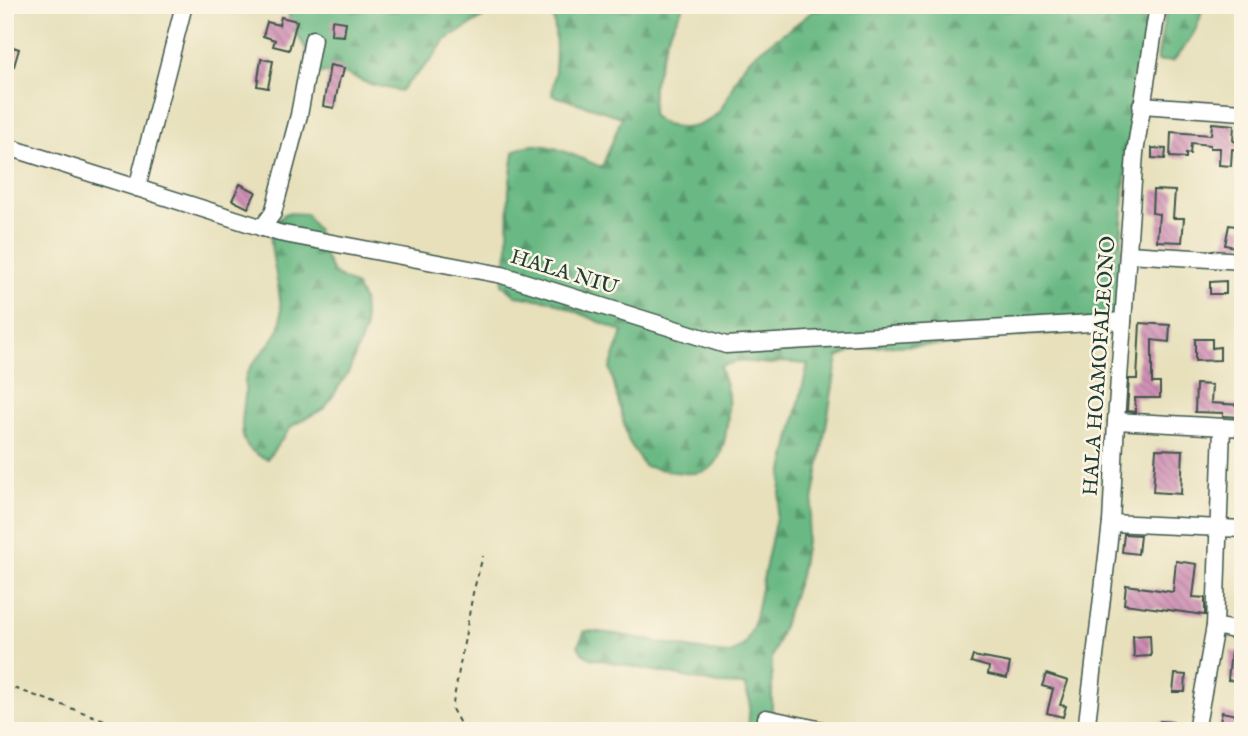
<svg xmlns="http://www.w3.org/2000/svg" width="1248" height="736" font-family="'IM FELL English',serif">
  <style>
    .forest { fill: url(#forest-firs); stroke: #447b5c; stroke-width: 2 }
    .building { fill: url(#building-back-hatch) }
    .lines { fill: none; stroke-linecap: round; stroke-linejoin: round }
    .minor-casing { stroke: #3d5548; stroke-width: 19 }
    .path { stroke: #3d5548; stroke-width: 2; stroke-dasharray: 5 5; stroke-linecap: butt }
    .minor { stroke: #fff; stroke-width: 16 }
    .labels { text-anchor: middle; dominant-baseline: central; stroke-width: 5; stroke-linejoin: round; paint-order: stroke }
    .street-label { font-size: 21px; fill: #1f3d34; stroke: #fcf5e5 }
  </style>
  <defs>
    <pattern id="forest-firs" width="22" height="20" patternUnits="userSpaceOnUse" patternTransform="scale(1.75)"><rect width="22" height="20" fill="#6ab984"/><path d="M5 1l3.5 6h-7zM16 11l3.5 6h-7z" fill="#57986d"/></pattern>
    <pattern id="building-back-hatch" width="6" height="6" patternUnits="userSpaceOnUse" patternTransform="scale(1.75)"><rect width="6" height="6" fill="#ce8db3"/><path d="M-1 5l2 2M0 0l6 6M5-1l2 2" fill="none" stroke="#a77492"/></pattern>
  </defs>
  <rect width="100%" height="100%" fill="#fcf5e5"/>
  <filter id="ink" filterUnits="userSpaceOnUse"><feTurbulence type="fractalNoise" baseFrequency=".0143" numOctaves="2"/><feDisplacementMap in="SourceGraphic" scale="14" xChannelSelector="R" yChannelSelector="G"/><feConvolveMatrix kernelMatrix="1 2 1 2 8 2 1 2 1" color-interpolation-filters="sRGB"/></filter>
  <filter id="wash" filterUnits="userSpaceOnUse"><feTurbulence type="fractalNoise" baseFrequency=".00686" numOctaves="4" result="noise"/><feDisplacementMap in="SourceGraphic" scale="28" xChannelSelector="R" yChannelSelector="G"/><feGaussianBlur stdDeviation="1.57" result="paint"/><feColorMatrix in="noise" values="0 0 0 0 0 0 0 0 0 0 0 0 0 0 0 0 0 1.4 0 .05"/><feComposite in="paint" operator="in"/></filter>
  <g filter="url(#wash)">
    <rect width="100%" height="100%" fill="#e7e0bb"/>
    <g class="forest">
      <polygon points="286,5 492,5 482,18 444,41 432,59 400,91 369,84 344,73 310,73 306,49 291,24"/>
      <path d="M551,5H684L668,35L653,86L652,115C663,126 677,130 692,127C731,118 725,88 746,63C767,40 797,28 819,5H1116L1146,22L1127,150L1115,331L1068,332L999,337L962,345L882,346L853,350L838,357L800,576L772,658V710L770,731H748L750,701L744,685L719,684L591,658L582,653L578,645L585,631C635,633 681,651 731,654L745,644L753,627L779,503L782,475L808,364L781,362L771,364L739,361L720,366C722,376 728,387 728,398C729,416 726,459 709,469C691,479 662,469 644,466L628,440L610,368L623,332L552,301L516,296L502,284L508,248L509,189L514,152C538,133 577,158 602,167L622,117L552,95C557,64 558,35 551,5Z"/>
      <path d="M1167,5H1202C1202,26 1186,46 1173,61H1157Z"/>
      <path d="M286,213L306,214L317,231L323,252L333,273L356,286L363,300L365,330L349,371L325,408L293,425L267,459C234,448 242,424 245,396C246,390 244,381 246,375C253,358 280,338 281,321C283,288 268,257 271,224Z"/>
    </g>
    <g id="blocks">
      <g class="building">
        <polygon points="281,17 297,21 289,50 273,46 275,40 263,36 267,22 279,25"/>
        <polygon points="332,20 346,22 344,36 331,35"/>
        <polygon points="10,46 19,49 14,66 5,63"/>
        <polygon points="261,59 273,61 268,88 257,86"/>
        <polygon points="330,65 344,68 342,77 340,77 334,108 323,106"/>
        <polygon points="1212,123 1234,125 1233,141 1241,142 1240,150 1232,149 1231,166 1219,165 1220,148 1210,148 1210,145 1191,143 1190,154 1186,153 1186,158 1170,157 1171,132 1211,135"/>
        <polygon points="1152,148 1166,149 1165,159 1152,158"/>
        <polygon points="240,184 256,192 248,208 232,200"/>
        <polygon points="1153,190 1175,191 1173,218 1184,218 1182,242 1157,241 1159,214 1152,213"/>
        <polygon points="1229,225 1243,227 1243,249 1225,245"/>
        <polygon points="1226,281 1226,294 1210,294 1210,282"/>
        <polygon points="1140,323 1170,325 1169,342 1152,340 1152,383 1160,383 1160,398 1135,398 1136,412 1127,411 1129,379 1137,379"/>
        <polygon points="1195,339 1212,339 1212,348 1220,347 1220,360 1195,361"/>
        <polygon points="1196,384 1212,385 1211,403 1240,405 1239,417 1223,416 1223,413 1195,412"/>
        <polygon points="1156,449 1183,450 1181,494 1153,492"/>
        <polygon points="1124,534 1140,535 1138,554 1122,552"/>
        <polygon points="1176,561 1197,564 1193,597 1205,598 1205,615 1124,604 1126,585 1173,592"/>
        <polygon points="1150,635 1151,656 1134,657 1133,636"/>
        <polygon points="1231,651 1243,653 1243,681 1228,680"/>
        <polygon points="973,656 1010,663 1007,678 988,674 989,667 971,662"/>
        <polygon points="1046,674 1068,681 1060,705 1066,706 1063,717 1047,713 1053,689 1042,686"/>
        <polygon points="1175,674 1186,675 1185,692 1173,692"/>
        <polygon points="1222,712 1241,716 1238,731 1218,731"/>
        <polygon points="1160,721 1173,722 1173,731 1159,731"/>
      </g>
    </g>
  </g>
  <g filter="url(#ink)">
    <use href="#blocks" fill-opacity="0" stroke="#3d5548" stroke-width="2"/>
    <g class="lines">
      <g class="minor-casing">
        <g id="minor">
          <polyline points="1141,105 1243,112"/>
          <polyline points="5,146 279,233 502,275 726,345 1123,321"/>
          <polyline points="137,188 184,5"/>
          <polyline points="262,228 273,213 276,202 299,115 313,39"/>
          <polyline points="1128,254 1243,261"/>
          <polyline points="1116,421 1243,428"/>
          <polyline points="1111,523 1243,529"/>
          <polyline points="1215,626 1243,632"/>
          <polyline points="766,718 827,731"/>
          <polyline points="1086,731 1111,523 1116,421 1135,153 1158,5"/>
          <polyline points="1196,731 1215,626 1222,427"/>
        </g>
      </g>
      <g class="path">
        <polyline points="5,685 136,731"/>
        <polyline points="464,731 452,709 473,593 483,556"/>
      </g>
      <use href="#minor" class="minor"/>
    </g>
  </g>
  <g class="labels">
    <g class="street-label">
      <text transform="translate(564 273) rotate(17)">HALA NIU</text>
      <text transform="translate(1100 366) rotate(-86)">HALA HOAMOFALEONO</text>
    </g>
  </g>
  <rect width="1248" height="736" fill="none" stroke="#fcf5e5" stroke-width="28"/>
</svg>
